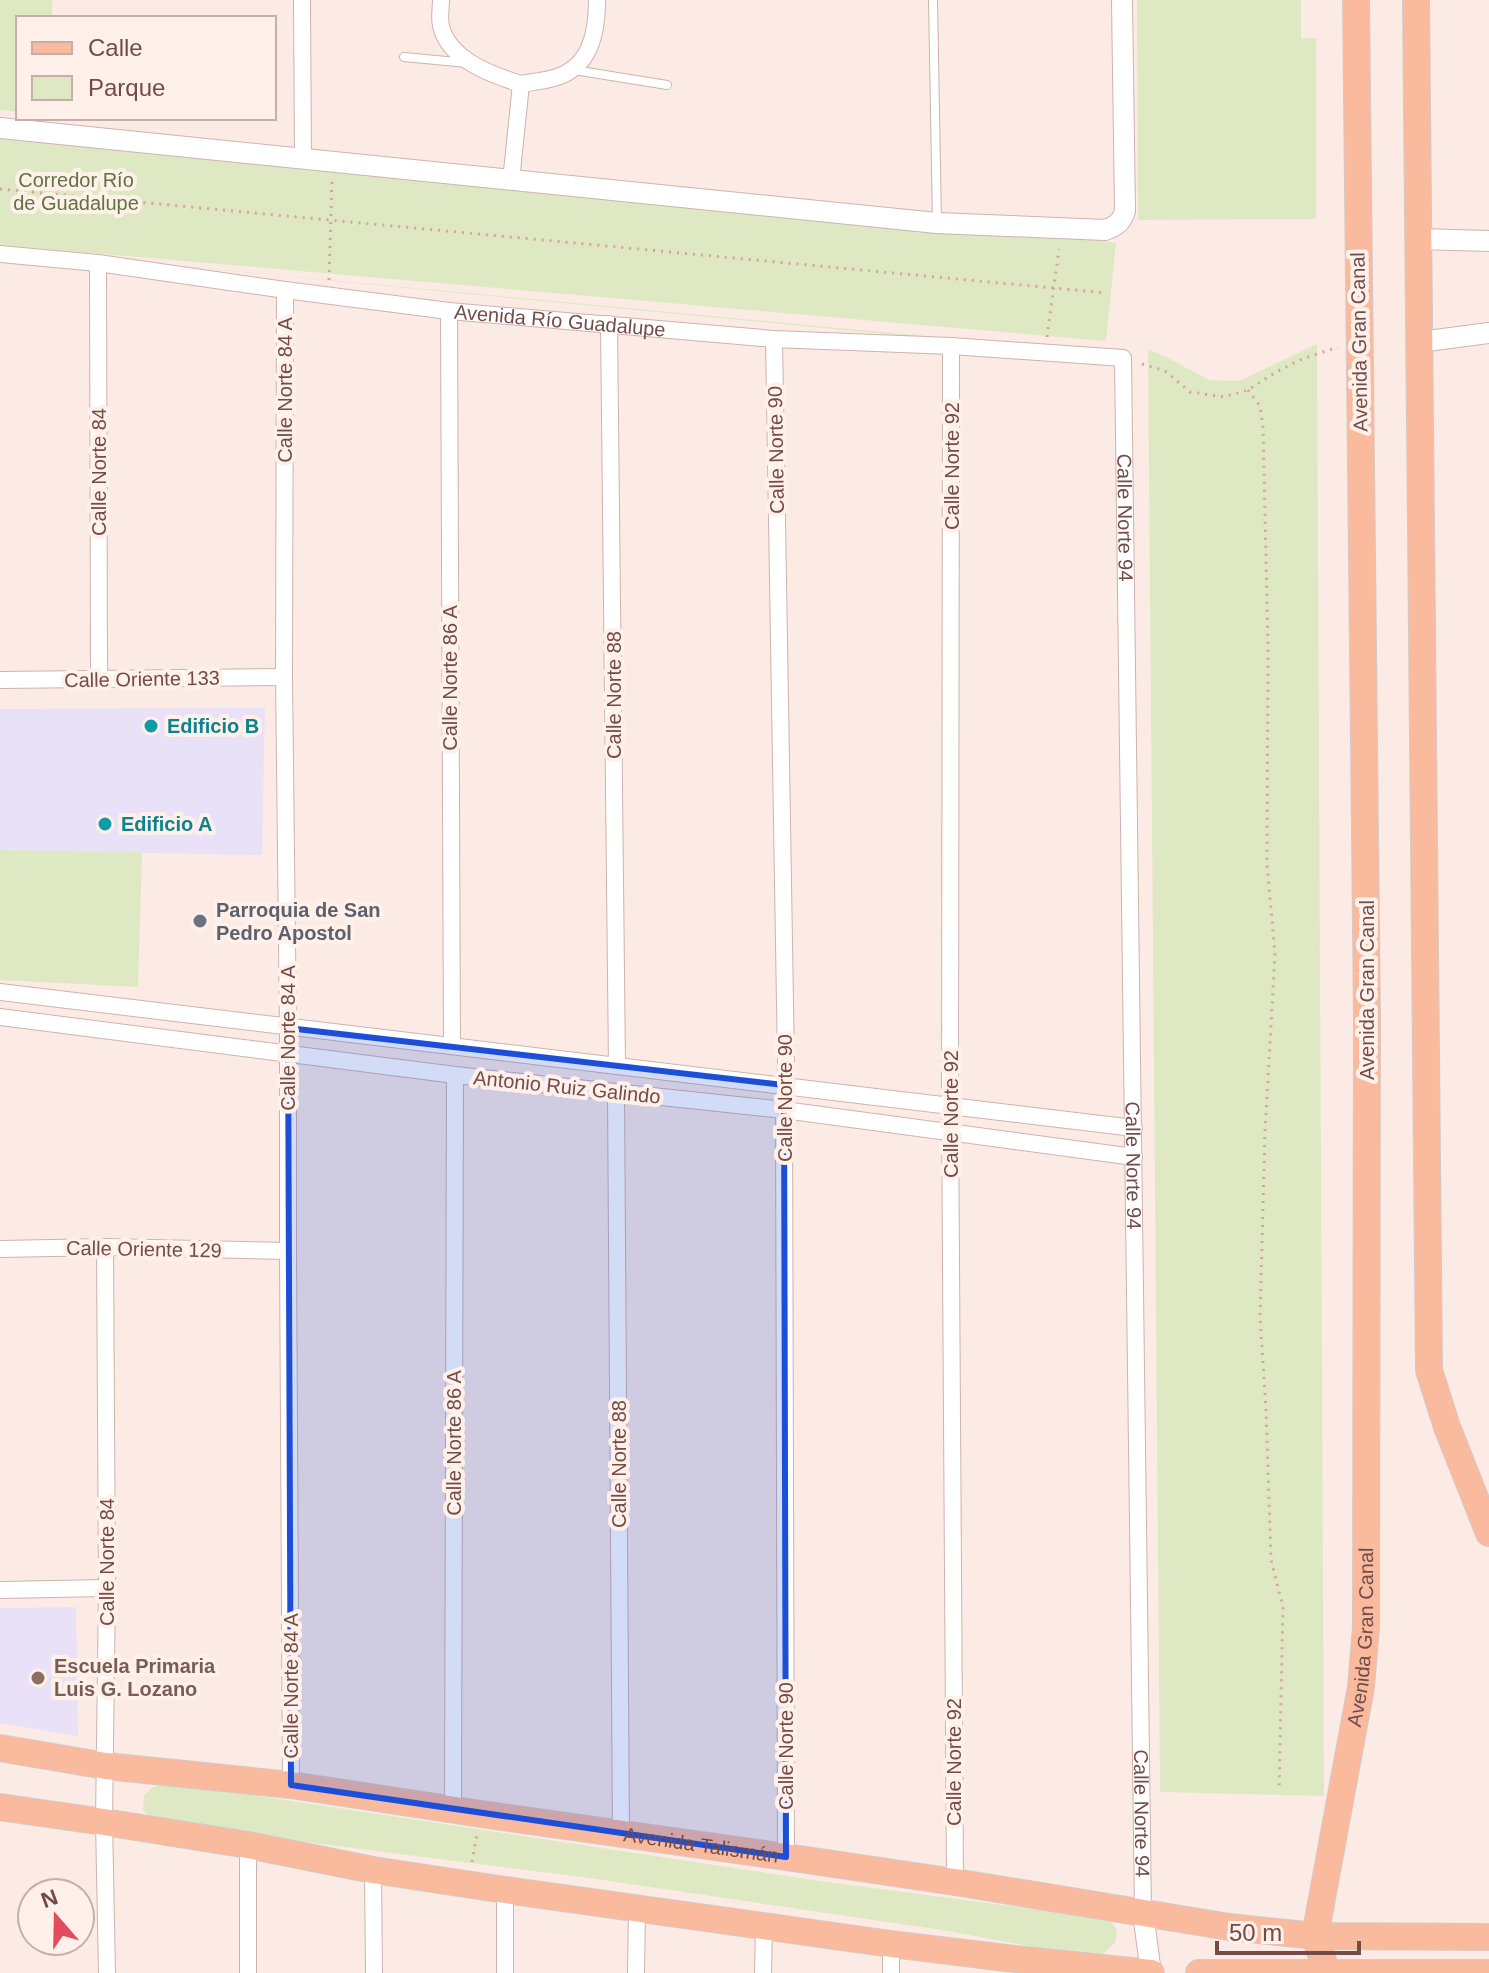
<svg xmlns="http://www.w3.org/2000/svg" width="1489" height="1973" font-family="Arial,sans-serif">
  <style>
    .education { fill: #e8e1f8 }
    .green { fill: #dee9c3 }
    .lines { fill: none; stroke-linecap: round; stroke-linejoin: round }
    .service-casing { stroke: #cfb2ae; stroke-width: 10 }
    .minor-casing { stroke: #cfb2ae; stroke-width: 18 }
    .tertiary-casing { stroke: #cfb2ae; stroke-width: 22 }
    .primary-casing { stroke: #d5c9c9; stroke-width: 28 }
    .path { stroke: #d5a3a0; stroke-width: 3; stroke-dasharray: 2 6; stroke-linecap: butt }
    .service { stroke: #fff; stroke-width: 8 }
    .minor { stroke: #fff; stroke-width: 16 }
    .tertiary { stroke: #fff; stroke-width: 20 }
    .primary { stroke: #f9ba9e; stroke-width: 26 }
    .marked { fill: #1d4ed8; fill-opacity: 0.2; stroke: #1d4ed8; stroke-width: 6; stroke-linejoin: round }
    .culture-dot { fill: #0f9aa8; stroke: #fff0ea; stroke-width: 3 }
    .worship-dot { fill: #6b7280; stroke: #fff0ea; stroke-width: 3 }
    .education-dot { fill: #8d6e63; stroke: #fff0ea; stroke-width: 3 }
    .labels { text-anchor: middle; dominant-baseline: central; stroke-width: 8; stroke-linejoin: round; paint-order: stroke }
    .park-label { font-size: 20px; fill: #5f7440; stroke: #fff0ea }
    .street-label { font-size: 20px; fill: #734c4a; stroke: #fff0ea }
    .culture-label { font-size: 20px; font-weight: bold; fill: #0d838f; stroke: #fff0ea; text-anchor: start }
    .worship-label { font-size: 20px; font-weight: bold; fill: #5b616d; stroke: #fff0ea; text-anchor: start }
    .education-label { font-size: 20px; font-weight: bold; fill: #785e54; stroke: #fff0ea; text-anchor: start }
  </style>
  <rect width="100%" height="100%" fill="#fcebe4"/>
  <g class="education">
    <polygon points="265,708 262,855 0,850 0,709"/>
    <polygon points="76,1607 78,1736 0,1723 0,1608"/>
  </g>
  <g class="green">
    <polygon points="0,0 52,0 52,18 18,18 18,112 0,110"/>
    <polygon points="1137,0 1301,0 1301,38 1316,38 1316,219 1138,220"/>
    <polygon points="0,124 1105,230 1105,241 1116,243 1106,341 0,245"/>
    <polygon points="0,249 1126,355 1126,357"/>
    <polygon points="1317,344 1324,1796 1160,1792 1148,349 1168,358 1209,380 1239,381"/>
    <polygon points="0,850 142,852 138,987 0,980"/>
    <polygon points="167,1782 820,1881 1095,1917 1111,1921 1117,1931 1115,1943 1103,1954 1085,1955 1061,1952 948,1931 582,1877 186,1827 152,1819 143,1810 144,1796 152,1788"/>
  </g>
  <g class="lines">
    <g class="service-casing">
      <g id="service">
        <polyline points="933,0 937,223"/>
        <polyline points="404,57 467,63"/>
        <polyline points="574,70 667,85"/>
      </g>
    </g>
    <g class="minor-casing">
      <g id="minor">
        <polyline points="302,0 303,160"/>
        <path d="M441,0C441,8 439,18 441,26C449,60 492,75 521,84"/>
        <path d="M511,181L521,84C532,82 543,81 554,78C590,68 597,34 597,0"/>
        <path id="s1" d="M0,254L98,263L285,290L449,311L774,339L951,346L1123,358L1143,1913"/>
        <polyline points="98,263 99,680"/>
        <polyline points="285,290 284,677 288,1028 288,1251 291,1785"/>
        <polyline points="449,311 452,1046"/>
        <polyline points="609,324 617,1066"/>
        <polyline points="774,339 786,1064 784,1110 786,1857"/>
        <polyline points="951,346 950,1107 955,1882"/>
        <polyline points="0,680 284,677"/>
        <polyline points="0,992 1134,1128"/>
        <polyline points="0,1017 455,1075 784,1110 1134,1157"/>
        <polyline points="616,1093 621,1835"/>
        <polyline points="105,1247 107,1588 104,1822 107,1973"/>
        <polyline points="0,1249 105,1247 288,1251"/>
        <polyline points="0,1590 107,1588"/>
        <polyline points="453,1810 455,1075"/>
        <polyline points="248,1845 248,1973"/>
        <polyline points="373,1870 374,1973"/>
        <polyline points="505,1890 505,1973"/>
        <polyline points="636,1973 637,1908"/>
        <polyline points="763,1973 764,1927"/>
        <polyline points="891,1973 891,1944"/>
      </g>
    </g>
    <g class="tertiary-casing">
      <g id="tertiary">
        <path d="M0,128L937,223L1105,230C1116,226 1121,223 1125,211L1122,0"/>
        <polyline points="1418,239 1489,241"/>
        <polyline points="1420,342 1489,333"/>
        <polyline points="1143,1913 1151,1973"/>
      </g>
    </g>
    <g class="primary-casing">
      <g id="primary">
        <polyline points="1416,0 1429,1370 1447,1427 1489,1533"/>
        <path id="s2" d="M0,1748L106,1766L291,1785L481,1814L786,1857L955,1882L1229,1927L1315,1936L1489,1937"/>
        <polyline points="0,1807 104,1822 248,1845 373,1870 505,1890 891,1944 1006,1958 1151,1973"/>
        <polyline points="1199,1973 1489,1973"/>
        <path id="s3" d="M1327,1973L1315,1936L1361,1687L1366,1628L1367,1019L1356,0"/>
      </g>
    </g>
    <g class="path">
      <polyline points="0,189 1106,293"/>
      <polyline points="329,280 332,180"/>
      <polyline points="1047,337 1059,249"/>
      <polyline points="1142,364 1165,371 1190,392 1224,397 1248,390 1276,372 1302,359 1338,347"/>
      <polyline points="1248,390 1260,406 1263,427 1268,645 1267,864 1275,954 1265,1132 1260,1317 1266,1409 1271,1560 1283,1607 1279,1790"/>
      <polyline points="472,1862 477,1834"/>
    </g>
    <use href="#service" class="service"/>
    <use href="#minor" class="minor"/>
    <use href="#tertiary" class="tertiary"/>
    <use href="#primary" class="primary"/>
  </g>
  <path class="marked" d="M288,1028L784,1085L786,1857L291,1785Z"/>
  <g class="culture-dot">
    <circle cx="151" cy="726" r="8"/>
    <circle cx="105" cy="824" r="8"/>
  </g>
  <circle class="worship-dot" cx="200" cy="921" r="8"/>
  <circle class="education-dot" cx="38" cy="1678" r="8"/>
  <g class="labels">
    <g class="park-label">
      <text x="76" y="180">Corredor Río<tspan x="76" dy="23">de Guadalupe</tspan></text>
    </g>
    <g class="street-label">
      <text stroke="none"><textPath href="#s1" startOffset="564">Avenida Río Guadalupe</textPath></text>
      <text transform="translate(1359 342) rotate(-91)">Avenida Gran Canal</text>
      <text transform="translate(285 390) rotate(-90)">Calle Norte 84 A</text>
      <text transform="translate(776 450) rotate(-91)">Calle Norte 90</text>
      <text transform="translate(952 466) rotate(-90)">Calle Norte 92</text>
      <text transform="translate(99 472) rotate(-90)">Calle Norte 84</text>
      <text stroke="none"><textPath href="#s1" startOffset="1288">Calle Norte 94</textPath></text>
      <text transform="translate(450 678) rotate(-90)">Calle Norte 86 A</text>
      <text transform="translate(142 679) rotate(-1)">Calle Oriente 133</text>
      <text transform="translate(614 695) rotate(-90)">Calle Norte 88</text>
      <text transform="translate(1367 990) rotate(-90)">Avenida Gran Canal</text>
      <text transform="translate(288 1038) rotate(-90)">Calle Norte 84 A</text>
      <text transform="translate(567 1087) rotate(6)">Antonio Ruiz Galindo</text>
      <text transform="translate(785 1098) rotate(-90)">Calle Norte 90</text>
      <text transform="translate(951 1114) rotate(-90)">Calle Norte 92</text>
      <text stroke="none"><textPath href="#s1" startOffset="1936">Calle Norte 94</textPath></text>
      <text transform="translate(144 1249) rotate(1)">Calle Oriente 129</text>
      <text transform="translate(454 1443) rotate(-90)">Calle Norte 86 A</text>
      <text transform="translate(619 1464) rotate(-90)">Calle Norte 88</text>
      <text transform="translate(107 1562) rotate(-90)">Calle Norte 84</text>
      <text stroke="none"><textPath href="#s3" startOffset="342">Avenida Gran Canal</textPath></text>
      <text transform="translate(291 1686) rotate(-90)">Calle Norte 84 A</text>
      <text transform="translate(786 1746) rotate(-90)">Calle Norte 90</text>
      <text transform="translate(954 1762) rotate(-90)">Calle Norte 92</text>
      <text stroke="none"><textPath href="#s1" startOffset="2584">Calle Norte 94</textPath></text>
      <text stroke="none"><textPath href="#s2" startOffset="708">Avenida Talismán</textPath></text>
    </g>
    <g class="culture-label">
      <text x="167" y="726">Edificio B</text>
      <text x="121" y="824">Edificio A</text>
    </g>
    <g class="worship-label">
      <text x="216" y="910">Parroquia de San<tspan x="216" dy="23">Pedro Apostol</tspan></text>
    </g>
    <g class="education-label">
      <text x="54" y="1666">Escuela Primaria<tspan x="54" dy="23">Luis G. Lozano</tspan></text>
    </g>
  </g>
  <rect x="16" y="16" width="260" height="104" fill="#fff0ea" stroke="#c7aeaa" stroke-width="2"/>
  <rect x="32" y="42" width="40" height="12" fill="#f9ba9e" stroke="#c7aeaa" stroke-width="2"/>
  <text x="88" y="56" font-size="24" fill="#734c4a">Calle</text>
  <rect x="32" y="76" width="40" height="24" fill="#dee9c3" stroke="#c7aeaa" stroke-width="2"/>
  <text x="88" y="96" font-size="24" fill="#734c4a">Parque</text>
  <g transform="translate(56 1917) rotate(340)"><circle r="38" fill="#fff0ea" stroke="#c7aeaa" stroke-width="2"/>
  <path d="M0-6L14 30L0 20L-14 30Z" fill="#e34c5b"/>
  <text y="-12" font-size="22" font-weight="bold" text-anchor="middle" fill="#734c4a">N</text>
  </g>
  <path d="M1217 1941v12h142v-12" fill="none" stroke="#734c4a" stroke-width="4"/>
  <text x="1229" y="1941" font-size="24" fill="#734c4a" stroke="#fff0ea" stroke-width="6" paint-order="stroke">50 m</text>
</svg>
